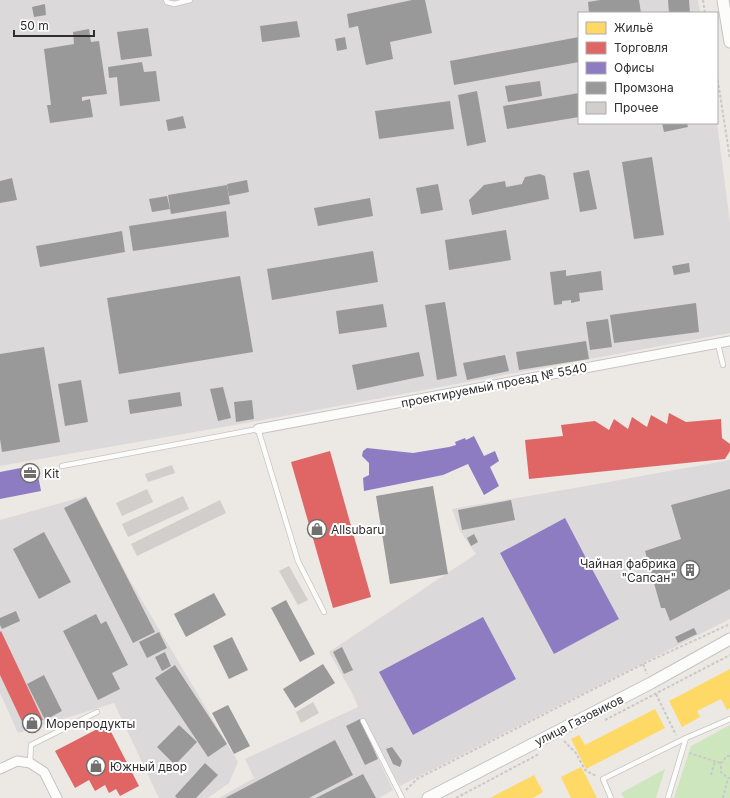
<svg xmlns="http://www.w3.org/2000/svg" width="730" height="798" font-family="Inter,sans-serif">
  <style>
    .industrial { fill: #dcd9db }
    .green { fill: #cee6be }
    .homes { fill: #ffd966 }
    .shops { fill: #e06666 }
    .offices { fill: #8e7cc3 }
    .industry { fill: #999 }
    .building { fill: #d1cecb }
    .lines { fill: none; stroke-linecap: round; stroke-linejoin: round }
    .service-casing { stroke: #c5c4c5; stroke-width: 6 }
    .minor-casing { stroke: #c5c4c5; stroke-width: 11 }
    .tertiary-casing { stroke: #c5c4c5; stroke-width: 13 }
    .path { stroke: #c9c9c8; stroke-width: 2; stroke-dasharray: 3 2; stroke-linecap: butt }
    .service { stroke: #fcfcfb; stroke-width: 4.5 }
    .minor { stroke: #fcfcfb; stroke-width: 9 }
    .tertiary { stroke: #fcfcfb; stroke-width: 11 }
    .labels { text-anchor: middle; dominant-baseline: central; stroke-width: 4; stroke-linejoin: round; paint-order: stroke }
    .street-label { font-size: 12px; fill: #2e2e2e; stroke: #fff }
    .poi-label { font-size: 12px; fill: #2e2e2e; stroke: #fff; text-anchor: start }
  </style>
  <rect width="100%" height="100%" fill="#ece8e4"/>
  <g class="industrial">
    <polygon points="0,0 698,0 700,13 579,13 579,123 717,123 730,223 730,333 263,420 0,466"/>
    <polygon points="730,460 730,619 400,786 363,717 360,720 393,790 379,798 219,798 254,778 245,759 358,707 353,695 329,652 476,554 460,531 452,509 592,485"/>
    <polygon points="86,496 128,577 238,762 229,783 208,798 159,798 114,703 18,733 0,693 0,520"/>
  </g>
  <g class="green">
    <polygon points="730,725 730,798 674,798 691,746"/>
    <polygon points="665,769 656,798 624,798 621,793"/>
  </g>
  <g class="homes">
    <polygon points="730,669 730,708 727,710 721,699 697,711 700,717 682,727 669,701"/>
    <polygon points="655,709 665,728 586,769 571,739 579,735 585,745"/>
    <polygon points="581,767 586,776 597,798 571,798 561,777"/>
    <polygon points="534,775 543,792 533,798 490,798"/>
  </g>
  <g class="shops">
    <polygon points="669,413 686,422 721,419 722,438 730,444 730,451 725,459 529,479 525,440 563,436 561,425 595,421 609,430 614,419 628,429 632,417 647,427 651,415 667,424"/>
    <polygon points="330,451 371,597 333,608 291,462"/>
    <polygon points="1,631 43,720 25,728 0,675 0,632"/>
    <polygon points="107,724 139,786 120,796 116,789 109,793 105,785 95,791 89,780 75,788 55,751"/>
  </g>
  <g class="offices">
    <polygon points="474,436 484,456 495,451 499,461 490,467 499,486 484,495 468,464 443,475 364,491 363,478 369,475 369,463 362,456 363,451 367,448 413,453 449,447 456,445 455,442 465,438 466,440"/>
    <polygon points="36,465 41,491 0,499 0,472"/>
    <polygon points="565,518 587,560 592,559 595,561 595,565 592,569 619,619 554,654 500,553"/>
    <polygon points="483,617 516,679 413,735 379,672"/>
  </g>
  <g class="industry">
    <polygon points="412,0 425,0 432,33 390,42 393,59 366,65 358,26 349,28 347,14"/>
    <polygon points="600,0 639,0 641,13 589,13 588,2"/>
    <polygon points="668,0 689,0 690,13 669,13"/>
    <polygon points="45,4 46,15 34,17 32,7"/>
    <polygon points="297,21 300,37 262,42 260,26"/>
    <polygon points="148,28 152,56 121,60 117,32"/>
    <polygon points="89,29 91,42 99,41 107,94 82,97 82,101 90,99 93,117 50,123 47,105 51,105 44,49 74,44 73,32"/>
    <polygon points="345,37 347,49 337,51 335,39"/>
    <polygon points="579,37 579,62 454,85 450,61"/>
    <polygon points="142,62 144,72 156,71 160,101 120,106 117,77 109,78 108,67"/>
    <polygon points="540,81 542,96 508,102 505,86"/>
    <polygon points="477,91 486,142 467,146 458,95"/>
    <polygon points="579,93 579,117 507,129 503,106"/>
    <polygon points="450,101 454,129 379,139 375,111"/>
    <polygon points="183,116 186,128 168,131 166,120"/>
    <polygon points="662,123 687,123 688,127 664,132"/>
    <polygon points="652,157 664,235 634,239 622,162"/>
    <polygon points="589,170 597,209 580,212 573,173"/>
    <polygon points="540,174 545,176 549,199 472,215 469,200 484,185 505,181 506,187 522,184 525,177"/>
    <polygon points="12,178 17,200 0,203 0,181"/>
    <polygon points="247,180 249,192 229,196 227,184"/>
    <polygon points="438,184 443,210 421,214 416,188"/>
    <polygon points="227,185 230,204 171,214 168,195"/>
    <polygon points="167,196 170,209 152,212 149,199"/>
    <polygon points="370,198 373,216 318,226 314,208"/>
    <polygon points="226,211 229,237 133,251 129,226"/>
    <polygon points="506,230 511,260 449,270 445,240"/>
    <polygon points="122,231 125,252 40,267 36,246"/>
    <polygon points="373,251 378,282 272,300 267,269"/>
    <polygon points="689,263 690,272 674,275 672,266"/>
    <polygon points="566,270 566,276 601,271 603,290 579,293 580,301 571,303 571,300 562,301 562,304 554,305 550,272"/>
    <polygon points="240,276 253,352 119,374 107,298"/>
    <polygon points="445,302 457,376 437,380 425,305"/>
    <polygon points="696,303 699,332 614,343 610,315"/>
    <polygon points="383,304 387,327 339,334 336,311"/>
    <polygon points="608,319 612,347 590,350 586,322"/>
    <polygon points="586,341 589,359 519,370 516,352"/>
    <polygon points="44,347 60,442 2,452 0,439 0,354"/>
    <polygon points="419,352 424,376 357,390 352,365"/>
    <polygon points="505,355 509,371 467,380 463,363"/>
    <polygon points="81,380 88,422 65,426 58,384"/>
    <polygon points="223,387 231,418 218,421 210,389"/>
    <polygon points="180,392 182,406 130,414 128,400"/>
    <polygon points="252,400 254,419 236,422 234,402"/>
    <polygon points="433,486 448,574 390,584 376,496"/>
    <polygon points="730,489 730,589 670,621 665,608 661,608 645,551 681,539 671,505"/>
    <polygon points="86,497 155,632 133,643 64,508"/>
    <polygon points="511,500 515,520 462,530 458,510"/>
    <polygon points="44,532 71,582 39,599 13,549"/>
    <polygon points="474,534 478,542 471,546 467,538"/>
    <polygon points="214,593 226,615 186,637 174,614"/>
    <polygon points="286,600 315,654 300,662 271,608"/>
    <polygon points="16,611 20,621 2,629 0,625 0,618"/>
    <polygon points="96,614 101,624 106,621 128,665 112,673 120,689 98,700 63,631"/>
    <polygon points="694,628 697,634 678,643 675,637"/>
    <polygon points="159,632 167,648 147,658 139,642"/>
    <polygon points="232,637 248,670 229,679 213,646"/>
    <polygon points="342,647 353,670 344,674 333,652"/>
    <polygon points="165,652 171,666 162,671 155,657"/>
    <polygon points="323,664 335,683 295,708 283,689"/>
    <polygon points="175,665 227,744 208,757 155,678"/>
    <polygon points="44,675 62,711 45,720 27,684"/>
    <polygon points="228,705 250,746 234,754 212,713"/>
    <polygon points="360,719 378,759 365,765 346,726"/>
    <polygon points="179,725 197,742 175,765 157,747"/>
    <polygon points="335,740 353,775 309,798 225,798"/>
    <polygon points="392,747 402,761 400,767 393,764 386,749"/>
    <polygon points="205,763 218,775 196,798 177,798 175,796"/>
    <polygon points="363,774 376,798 316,798"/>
  </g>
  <g class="building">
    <polygon points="172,465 175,473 148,482 145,474"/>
    <polygon points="147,489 153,502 122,516 116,503"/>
    <polygon points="183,496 189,509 128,537 122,524"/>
    <polygon points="220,500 226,513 137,556 131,544"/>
    <polygon points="289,566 308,600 298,605 279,571"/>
    <polygon points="313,702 319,713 301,723 296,712"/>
  </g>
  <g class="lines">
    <g class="service-casing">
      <g id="service">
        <polyline points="166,0 167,2 174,4 190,0"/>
        <polyline points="718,344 723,365"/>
        <polyline points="62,466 258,429 298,561 324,612"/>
        <polyline points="363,721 402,798"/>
        <polyline points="30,763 31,745 97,712"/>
        <polyline points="611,798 603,779 686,738 730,719"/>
        <polyline points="668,798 686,738"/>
      </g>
    </g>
    <g class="minor-casing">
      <g id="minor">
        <polyline points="258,429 730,341"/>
        <polyline points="0,769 17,761 30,763 44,772 57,798"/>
      </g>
    </g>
    <g class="tertiary-casing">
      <g id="tertiary">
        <polyline points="723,0 730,42"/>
        <polyline points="428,798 651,683 730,639"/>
      </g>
    </g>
    <g class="path">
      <polyline points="703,0 705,13"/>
      <polyline points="717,75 730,159"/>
      <polyline points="643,664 647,674"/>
      <polyline points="656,694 676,735"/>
      <polyline points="605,720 730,655"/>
      <polyline points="564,741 576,753 585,770 596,776"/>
      <polyline points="689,753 721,763"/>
      <polyline points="730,756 727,756 721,763 721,772 728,778 730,778"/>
      <polyline points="711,775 715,761"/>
      <polyline points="406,790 417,779 643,664 730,624"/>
      <polyline points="456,798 539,754"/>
      <polyline points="723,798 728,778"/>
    </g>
    <use href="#service" class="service"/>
    <use href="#minor" class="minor"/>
    <use href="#tertiary" class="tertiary"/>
  </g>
  <defs>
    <g id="office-ring" transform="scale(1)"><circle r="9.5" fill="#fff" stroke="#706f6e" stroke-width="1.5"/><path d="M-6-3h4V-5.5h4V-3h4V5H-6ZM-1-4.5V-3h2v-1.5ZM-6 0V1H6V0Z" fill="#706f6e"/></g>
    <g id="shop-ring" transform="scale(1)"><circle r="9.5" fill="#fff" stroke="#706f6e" stroke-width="1.5"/><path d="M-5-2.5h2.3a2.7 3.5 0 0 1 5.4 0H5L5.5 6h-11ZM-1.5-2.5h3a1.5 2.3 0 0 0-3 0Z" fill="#706f6e"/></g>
    <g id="building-ring" transform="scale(1)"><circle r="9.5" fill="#fff" stroke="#706f6e" stroke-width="1.5"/><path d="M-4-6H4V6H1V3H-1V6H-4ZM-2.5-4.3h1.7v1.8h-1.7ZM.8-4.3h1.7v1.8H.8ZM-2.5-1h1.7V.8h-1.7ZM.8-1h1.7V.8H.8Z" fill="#706f6e"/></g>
  </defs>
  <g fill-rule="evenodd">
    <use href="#office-ring" x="30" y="473"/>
    <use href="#shop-ring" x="317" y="529"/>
    <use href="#building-ring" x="690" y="570"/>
    <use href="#shop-ring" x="32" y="723"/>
    <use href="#shop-ring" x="96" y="766"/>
  </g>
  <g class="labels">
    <g class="street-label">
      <text transform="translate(494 385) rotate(-11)">проектируемый проезд № 5540</text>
      <text transform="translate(579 720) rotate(-27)">улица Газовиков</text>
    </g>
    <g class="poi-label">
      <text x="44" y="473">Kit</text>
      <text x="331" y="529">Allsubaru</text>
      <text x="676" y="563" text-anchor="end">Чайная фабрика<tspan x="676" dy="14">"Сапсан"</tspan></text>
      <text x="46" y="723">Морепродукты</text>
      <text x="110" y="766">Южный двор</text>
    </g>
  </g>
  <rect x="578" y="12" width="140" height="112" fill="#ffffff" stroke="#ababab"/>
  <rect x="586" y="22" width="20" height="12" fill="#ffd966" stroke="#ababab"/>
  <text x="614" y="32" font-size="12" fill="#2e2e2e">Жильё</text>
  <rect x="586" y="42" width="20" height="12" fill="#e06666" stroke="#ababab"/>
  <text x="614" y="52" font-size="12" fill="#2e2e2e">Торговля</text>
  <rect x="586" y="62" width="20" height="12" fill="#8e7cc3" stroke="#ababab"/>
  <text x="614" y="72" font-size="12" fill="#2e2e2e">Офисы</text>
  <rect x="586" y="82" width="20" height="12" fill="#999999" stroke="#ababab"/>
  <text x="614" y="92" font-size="12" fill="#2e2e2e">Промзона</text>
  <rect x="586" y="102" width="20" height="12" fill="#d1cecb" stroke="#ababab"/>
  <text x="614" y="112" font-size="12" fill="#2e2e2e">Прочее</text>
  <path d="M14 30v6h80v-6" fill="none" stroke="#2e2e2e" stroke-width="2"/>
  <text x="20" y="30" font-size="12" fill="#2e2e2e" stroke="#ffffff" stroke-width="3" paint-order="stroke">50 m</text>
</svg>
